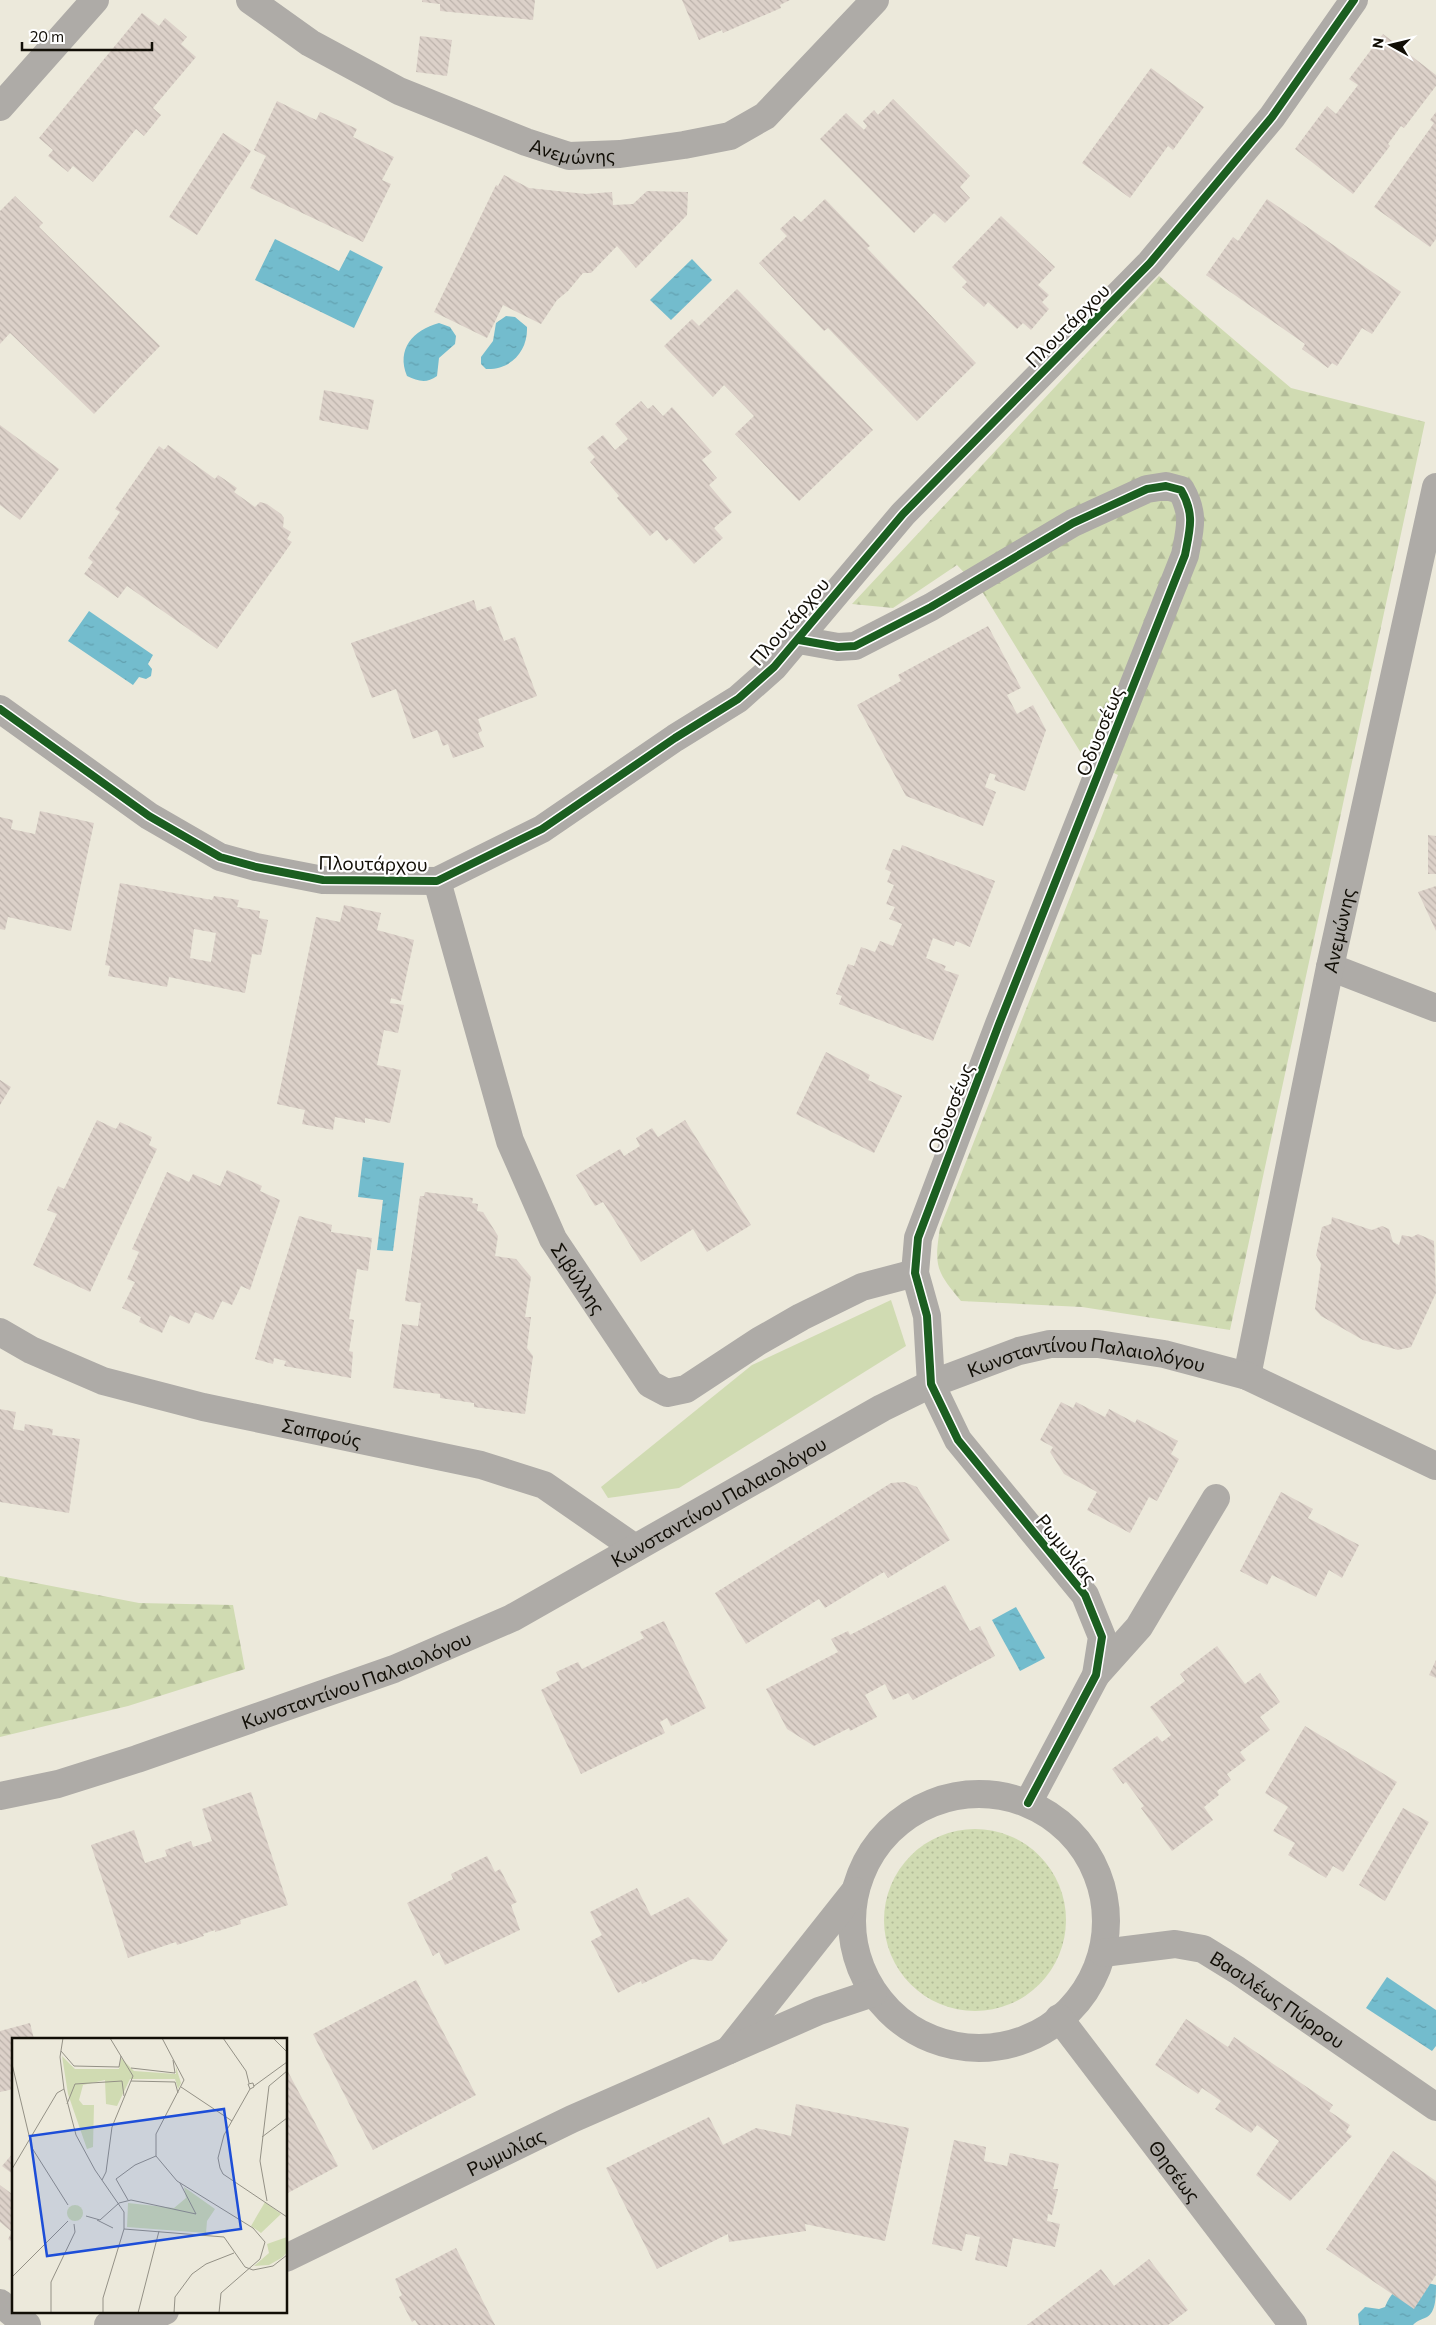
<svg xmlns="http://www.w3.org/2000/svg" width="1436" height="2325" font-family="Commissioner,sans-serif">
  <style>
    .grass { fill: #d0dbb2 }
    .forest { fill: url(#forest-firs) }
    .garden { fill: url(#garden-dots) }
    .water { fill: url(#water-ripples) }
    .building { fill: url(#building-back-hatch); fill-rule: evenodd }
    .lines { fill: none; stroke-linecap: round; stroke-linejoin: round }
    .minor { stroke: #aeaba7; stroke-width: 28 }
    .cycleway-casing { stroke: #fff; stroke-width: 11 }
    .cycleway { stroke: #1b5e20; stroke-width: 8 }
    .labels { text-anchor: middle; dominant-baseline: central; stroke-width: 4.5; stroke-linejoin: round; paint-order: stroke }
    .street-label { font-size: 19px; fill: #110e06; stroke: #fff }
    .inset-road { fill: none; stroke: #949186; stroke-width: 1 }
    .view { fill: #1d4ed8; fill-opacity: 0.15; stroke: #1d4ed8; stroke-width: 2.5 }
    .inset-edge { fill: none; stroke: #110e06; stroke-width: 2.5 }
  </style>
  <defs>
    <pattern id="forest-firs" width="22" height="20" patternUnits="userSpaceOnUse" patternTransform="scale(1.25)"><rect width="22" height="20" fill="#d0dbb2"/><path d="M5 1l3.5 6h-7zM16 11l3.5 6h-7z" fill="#b2bb98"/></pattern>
    <pattern id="garden-dots" width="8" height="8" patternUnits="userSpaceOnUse" patternTransform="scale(1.25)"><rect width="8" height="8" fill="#d0dbb2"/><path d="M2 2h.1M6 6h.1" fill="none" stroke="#b2bb98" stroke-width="1.8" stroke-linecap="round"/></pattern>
    <pattern id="water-ripples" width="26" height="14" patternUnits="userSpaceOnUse" patternTransform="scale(1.25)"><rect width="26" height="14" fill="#73bccd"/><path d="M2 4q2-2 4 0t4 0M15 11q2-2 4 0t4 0" fill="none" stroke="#62a0af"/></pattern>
    <pattern id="building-back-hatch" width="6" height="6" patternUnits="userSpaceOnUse" patternTransform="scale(1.25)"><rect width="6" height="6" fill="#dcd1c9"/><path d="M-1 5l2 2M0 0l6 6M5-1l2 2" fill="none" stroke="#bcb2ab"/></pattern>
  </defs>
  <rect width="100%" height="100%" fill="#ece9db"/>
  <polygon class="grass" points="891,1300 906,1346 679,1488 608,1498 601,1487 752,1365"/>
  <g class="forest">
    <path d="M1159,276L1291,388L1425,422L1230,1330L1082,1307L961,1301C936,1271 934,1266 940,1228L1118,775L1084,758L983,593L957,565L893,608L852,604Z"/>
    <polygon points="0,1576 139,1603 233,1605 245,1669 128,1706 0,1737"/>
  </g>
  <circle class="garden" cx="975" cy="1920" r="91"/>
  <g class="water">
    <polygon points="275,239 339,271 350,250 383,267 354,328 255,280"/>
    <polygon points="692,259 712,280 671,320 650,300"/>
    <path d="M506,316L515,317L527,327C528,351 511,370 486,369L481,364V357L493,341L496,323Z"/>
    <path d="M439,323L450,327L456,336L455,344L439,358L437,376C426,384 418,381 407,376C396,349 413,330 439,323Z"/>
    <polygon points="89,611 153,655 148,664 152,669 151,676 146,679 139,677 133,685 68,641"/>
    <polygon points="363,1157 404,1163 393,1251 377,1250 383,1200 358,1197"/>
    <polygon points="1016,1607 1045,1658 1020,1671 992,1620"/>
    <polygon points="1387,1977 1436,2010 1436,2046 1432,2051 1366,2008"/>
    <path d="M1424,2282L1436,2285C1436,2296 1436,2312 1427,2317C1421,2320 1418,2320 1413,2325H1359L1358,2314L1365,2307L1379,2309L1385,2307C1394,2285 1403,2287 1424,2282Z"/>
  </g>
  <g class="building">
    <polygon points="422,0 535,0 533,20 440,11 440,4 422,2"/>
    <polygon points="682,0 790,0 780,5 781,8 723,33 722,30 699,40"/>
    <polygon points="142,13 159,26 165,18 187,37 181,44 196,57 153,108 161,115 144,136 136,129 93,182 73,166 68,172 48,156 53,150 39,138"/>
    <polygon points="1383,34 1436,75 1436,86 1404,128 1401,126 1388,144 1390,146 1353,194 1295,149 1327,106 1336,114 1358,85 1349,79"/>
    <polygon points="420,36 452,40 447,76 416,72"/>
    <polygon points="1151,68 1204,107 1173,150 1168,146 1130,198 1082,163"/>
    <polygon points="893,99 970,176 960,187 970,198 945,223 934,213 914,233 820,139 846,113 864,130 867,126 863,121 874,110 878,115"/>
    <polygon points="277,101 316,120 320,112 357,129 353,137 394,157 382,180 391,184 363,242 250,188 266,156 254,150"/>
    <polygon points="1436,112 1436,239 1430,247 1374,207 1434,123 1430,120"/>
    <polygon points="223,133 251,151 197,235 169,217"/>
    <polygon points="504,175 529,188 586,194 612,192 613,205 633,204 647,191 688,192 687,215 636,268 617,246 591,273 583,273 568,291 557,300 541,324 503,305 487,338 434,312 496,185 498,186"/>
    <polygon points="15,196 43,223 39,227 160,346 94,414 10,333 0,344 0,211"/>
    <polygon points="825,199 870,246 867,248 976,363 917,421 828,328 824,331 759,263 787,236 780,229 794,216 801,222"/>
    <polygon points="1267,199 1401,292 1372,334 1362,328 1337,366 1332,363 1328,368 1302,349 1305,344 1206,275 1233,237 1238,241"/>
    <polygon points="1001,216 1055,267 1038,285 1049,295 1042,302 1049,309 1031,330 1023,323 1017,329 988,302 984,307 962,287 967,282 952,267"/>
    <polygon points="737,289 873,430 799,501 735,434 754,416 724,385 713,397 664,346 692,319 699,326"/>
    <polygon points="324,390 374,400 368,430 319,420"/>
    <polygon points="641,401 648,409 653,405 663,416 672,407 712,452 702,460 717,478 709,485 732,512 714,528 723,538 694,564 670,538 666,541 657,530 650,536 617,498 619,496 590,462 595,457 587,448 603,435 615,450 628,439 615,424"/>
    <polygon points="0,425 59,469 20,520 0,505"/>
    <polygon points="168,445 215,479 218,475 237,488 234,492 255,507 260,502 267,504 281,514 284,518 283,527 291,532 287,539 292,542 217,649 127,586 118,598 84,574 93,562 88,558 120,512 115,509 159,446 164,450"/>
    <polygon points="474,600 477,611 491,606 504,641 515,637 537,696 478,719 482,731 478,733 484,747 453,758 448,744 443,746 437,730 413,739 396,689 372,698 351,643"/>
    <polygon points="988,626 1021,688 1007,695 1017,714 1033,705 1046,730 1025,791 994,780 996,775 990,773 985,787 996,792 983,826 906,796 857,705 901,681 898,675"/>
    <polygon points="40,811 94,823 71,931 8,917 5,930 0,929 0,817 13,820 11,829 35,834"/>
    <polygon points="1428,835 1436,836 1436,874 1428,874"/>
    <polygon points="902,845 995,881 970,947 956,941 954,946 933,938 926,958 946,966 944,970 959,975 933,1041 839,1004 842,996 836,994 848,964 854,966 861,947 875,952 880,941 893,946 902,924 889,919 895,907 886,904 894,885 887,882 891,872 885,869 893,849 900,851"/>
    <path d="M120,883L212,900L214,896L239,900L237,907L260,911L259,918L268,920L261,955L252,954L245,993L169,977L167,987L108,976L110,966L105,965ZM194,929L216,933L211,962L190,958Z"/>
    <polygon points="1436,886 1436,931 1418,892"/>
    <polygon points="344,905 381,913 377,930 414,940 401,1001 391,998 390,1003 404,1005 398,1033 384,1030 377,1065 401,1070 390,1123 365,1118 365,1123 335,1117 333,1130 302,1124 305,1110 277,1104 316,917 340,922"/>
    <polygon points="826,1052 870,1075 868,1080 902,1096 874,1153 796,1114"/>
    <polygon points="0,1080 11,1087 0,1105"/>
    <polygon points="97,1120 116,1129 120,1122 152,1137 149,1145 157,1149 90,1292 33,1265 57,1214 47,1210 58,1186 64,1189"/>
    <polygon points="685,1120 751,1225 707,1252 693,1229 641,1262 603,1202 595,1206 576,1175 620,1149 624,1156 640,1146 636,1138 652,1128 658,1137"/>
    <polygon points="227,1170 262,1186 260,1191 280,1200 250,1290 241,1286 232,1305 222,1301 213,1320 195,1312 189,1324 170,1315 162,1333 139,1322 141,1317 122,1308 135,1282 127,1279 139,1252 132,1249 167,1172 189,1182 193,1174 220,1186"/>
    <polygon points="425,1192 473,1198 472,1203 478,1204 477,1211 483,1212 498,1236 495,1256 516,1259 531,1277 525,1317 531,1317 527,1348 533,1356 525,1414 474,1407 474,1403 440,1398 440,1394 393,1388 402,1324 418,1326 421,1303 405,1301 420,1196 424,1196"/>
    <polygon points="299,1216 332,1225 331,1232 372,1238 368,1271 357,1269 349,1319 354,1320 349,1351 353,1352 351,1378 284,1366 286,1361 274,1358 273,1364 255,1359"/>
    <polygon points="1332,1217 1372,1230 1382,1226 1389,1229 1393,1242 1399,1245 1402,1235 1412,1237 1418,1234 1434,1241 1436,1293 1411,1347 1398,1350 1363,1340 1321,1316 1315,1309 1321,1264 1316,1255 1322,1227 1331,1224"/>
    <polygon points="1061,1402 1073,1408 1076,1402 1105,1417 1109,1409 1135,1423 1137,1419 1178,1441 1171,1454 1179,1459 1157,1501 1149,1497 1130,1533 1087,1510 1097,1492 1064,1474 1050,1452 1053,1447 1040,1440"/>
    <polygon points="0,1409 16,1412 13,1429 24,1431 25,1424 53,1429 52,1435 80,1439 69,1513 0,1502"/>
    <polygon points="904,1482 917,1487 950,1540 888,1578 884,1572 825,1608 819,1599 746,1644 715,1593 891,1483"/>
    <polygon points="1281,1492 1313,1509 1308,1518 1359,1545 1342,1578 1329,1570 1316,1597 1272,1575 1267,1585 1240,1571"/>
    <polygon points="945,1585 970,1631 980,1626 995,1656 913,1700 908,1693 893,1700 885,1684 865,1695 877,1717 850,1731 849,1728 814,1746 787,1729 766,1689 838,1652 831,1639 848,1631 850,1635"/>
    <polygon points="664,1621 706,1708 671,1726 667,1718 660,1722 665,1733 581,1774 541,1690 560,1680 556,1672 578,1662 582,1669 644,1638 640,1632"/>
    <polygon points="1217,1646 1245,1684 1260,1673 1280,1702 1260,1717 1270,1730 1240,1752 1246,1760 1227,1774 1231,1780 1217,1791 1219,1795 1204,1807 1213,1820 1172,1851 1141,1808 1144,1806 1126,1782 1123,1784 1112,1769 1157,1736 1162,1742 1171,1735 1150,1707 1185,1681 1180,1674"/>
    <polygon points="1436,1660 1436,1678 1429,1675"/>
    <polygon points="1305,1726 1397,1782 1343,1872 1333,1866 1326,1878 1288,1855 1295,1843 1273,1831 1288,1807 1265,1793"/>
    <polygon points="251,1792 288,1905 240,1920 241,1924 215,1932 215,1930 203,1934 204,1936 177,1945 176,1942 128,1958 91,1845 134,1830 145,1863 167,1856 165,1850 191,1841 193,1847 212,1841 202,1809"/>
    <polygon points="1403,1808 1429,1822 1385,1901 1359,1885"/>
    <polygon points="487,1856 495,1872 500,1869 517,1902 511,1905 520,1930 445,1965 439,1952 433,1956 407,1903 453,1879 451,1874"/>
    <polygon points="637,1888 651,1916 688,1897 728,1940 712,1961 692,1959 642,1984 641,1981 618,1993 591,1941 602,1935 590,1912"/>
    <polygon points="416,1980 476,2095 373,2150 313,2034"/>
    <polygon points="1186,2019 1228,2047 1234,2037 1333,2105 1329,2111 1350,2125 1346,2132 1352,2136 1290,2201 1256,2175 1279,2141 1257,2125 1251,2133 1215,2109 1221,2101 1202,2088 1198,2094 1155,2065"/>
    <polygon points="30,2023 34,2039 14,2039 14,2089 0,2092 0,2031"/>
    <polygon points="286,2068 338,2166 286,2194"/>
    <polygon points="796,2104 909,2128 885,2241 805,2224 806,2231 729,2242 728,2234 657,2269 606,2168 709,2117 723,2145 756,2128 791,2136"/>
    <polygon points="954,2140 986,2147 984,2161 1007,2166 1010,2153 1059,2164 1053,2189 1058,2189 1052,2215 1048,2214 1047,2221 1060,2224 1055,2247 1013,2238 1007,2267 975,2260 980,2237 966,2234 962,2251 932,2244"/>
    <polygon points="1393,2151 1436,2181 1436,2275 1414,2309 1326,2249"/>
    <polygon points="14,2152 14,2175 2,2166"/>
    <polygon points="0,2185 12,2194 14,2191 14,2244 8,2239 12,2232 0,2222"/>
    <polygon points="456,2248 495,2325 418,2325 415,2320 412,2322 399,2297 402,2295 395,2279"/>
    <polygon points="1149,2259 1188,2310 1168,2325 1027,2325 1101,2269 1114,2286"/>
  </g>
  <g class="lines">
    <g class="minor">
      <path id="s1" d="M250,0L310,43L399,91L526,142L569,156L620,154L684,145L730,136L765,116L875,0"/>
      <polyline points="0,107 95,0"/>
      <path d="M799,640L838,647L855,646L931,607L1073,523L1147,489L1166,486L1181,490C1195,514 1190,529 1185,555L999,1024L918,1238L915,1273L927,1316L931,1384L958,1440L1085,1595L1102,1637L1096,1675L1028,1803"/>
      <polyline points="0,709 149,816 220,857 256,867 323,880 437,881 542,829 675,738 738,699 774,667 903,514 1150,263 1272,117 1354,0"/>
      <path id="s2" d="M437,881L510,1141L553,1239L650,1384L667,1393L686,1389L759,1341L801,1317L862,1287L915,1273"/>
      <polyline points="1330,967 1436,1008"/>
      <path id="s3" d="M0,1332L31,1350L103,1381L203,1407L481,1465L544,1485L635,1548"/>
      <path id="s4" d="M1247,1376L1330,967L1436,487"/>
      <polyline points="1096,1675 1139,1627 1216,1498"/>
      <circle cx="979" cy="1921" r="127"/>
      <path id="s5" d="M0,1796L58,1784L137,1759L394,1669L512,1618L882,1408L931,1384L1019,1351L1050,1344H1098L1164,1354L1247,1376L1436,1466"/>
      <path id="s6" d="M1103,1953L1175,1944L1203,1949L1237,1970L1436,2107"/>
      <path id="s7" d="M1059,2018L1293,2325"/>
      <polyline points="729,2050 855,1891"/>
      <path id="s8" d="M286,2258L572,2119L819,2011L873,1993"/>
      <polyline points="0,2303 27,2325"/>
      <polyline points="108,2325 151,2317 165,2311"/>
    </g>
    <g class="cycleway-casing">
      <g id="cycleway">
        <path d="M799,640L838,647L855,646L931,607L1073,523L1147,489L1166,486L1181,490C1195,514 1190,529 1185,555L999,1024L918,1238L915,1273L927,1316L931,1384L958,1440L1085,1595L1102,1637L1096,1675L1028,1803"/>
        <polyline points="0,709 149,816 220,857 256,867 323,880 437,881 542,829 675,738 738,699 774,667 903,514 1150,263 1272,117 1354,0"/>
      </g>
    </g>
    <use href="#cycleway" class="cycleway"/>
  </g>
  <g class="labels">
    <g class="street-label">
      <text stroke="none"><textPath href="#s1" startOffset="360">Ανεμώνης</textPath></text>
      <text transform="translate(1067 325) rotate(-45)">Πλουτάρχου</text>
      <text transform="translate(789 621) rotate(-49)">Πλουτάρχου</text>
      <text transform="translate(1099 731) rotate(-68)">Οδυσσέως</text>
      <text transform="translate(373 863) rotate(1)">Πλουτάρχου</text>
      <text stroke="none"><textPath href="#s4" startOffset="455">Ανεμώνης</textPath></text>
      <text transform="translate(950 1108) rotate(-69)">Οδυσσέως</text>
      <text stroke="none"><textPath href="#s2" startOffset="424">Σιβύλλης</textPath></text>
      <text stroke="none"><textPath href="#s5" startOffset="1184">Κωνσταντίνου Παλαιολόγου</textPath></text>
      <text stroke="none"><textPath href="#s3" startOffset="339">Σαπφούς</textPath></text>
      <text stroke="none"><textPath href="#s5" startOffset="780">Κωνσταντίνου Παλαιολόγου</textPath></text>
      <text transform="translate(1067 1549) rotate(51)">Ρωμυλίας</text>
      <text stroke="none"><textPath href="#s5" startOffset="375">Κωνσταντίνου Παλαιολόγου</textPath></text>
      <text stroke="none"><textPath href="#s6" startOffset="191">Βασιλέως Πύρρου</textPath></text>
      <text stroke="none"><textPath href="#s8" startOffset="244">Ρωμυλίας</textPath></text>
      <text stroke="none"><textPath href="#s7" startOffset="192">Θησέως</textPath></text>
    </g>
  </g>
  <g transform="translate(12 2038)">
    <rect width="275" height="275" fill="#ece9db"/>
    <path d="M275,199V214L271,219L257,227L242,228L257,215L255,206Z" fill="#d0dbb2"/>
    <path d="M50,18L63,31H107L109,20L122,33L164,36V29L169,45L166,51L163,41H118L105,68L94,66L93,42L71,47L67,62L71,67H82L81,109L75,111L56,56ZM172,149L203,171L195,183L194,195L115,189L116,165L162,170L174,160ZM253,164L269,176L249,195L239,188Z" fill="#d0dbb2"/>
    <path d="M55 175a8 8 0 1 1 16 0a8 8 0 1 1-16 0Z" fill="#d0dbb2"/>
    <path class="inset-road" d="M51,0L48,19L52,51L64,97L83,132L112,174V191L91,260V275M150,0L172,42L144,96V118L165,143L241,190L253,204L248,221L209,255L207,275M211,0L234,33L237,45M261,0L275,14M49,13L62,28L107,29L109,18M0,26L20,110L56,167M119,30L163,35L161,22M119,43L163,44L166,55M242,48L275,24M257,48L275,33M169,49L220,83M238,51L236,46L241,45L242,49L238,51L212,97L206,120L208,130L211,136L275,179M55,66L63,46L110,43L112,58M250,99L275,80M0,131L45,55L52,51M90,142L94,134L100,89L121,38L98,0M116,162L104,141L123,127L144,118M255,163L248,123L257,48M74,178L88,182L107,165L119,162L184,176L168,145M85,182L101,190M112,191L212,199L233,229L241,232L261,228L275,217M0,239L56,183M39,275V244L63,194L62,186M126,275L147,193M162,275L163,259L180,236L194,226L222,215"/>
    <path class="view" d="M212,71L229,191L35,218L18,98Z"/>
    <rect width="275" height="275" class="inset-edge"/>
  </g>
  <g transform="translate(1391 45) rotate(278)" stroke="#ffffff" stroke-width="4" paint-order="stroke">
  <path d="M0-4L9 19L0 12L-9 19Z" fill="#110e06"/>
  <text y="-8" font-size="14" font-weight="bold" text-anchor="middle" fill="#110e06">N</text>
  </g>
  <path d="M22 42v8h130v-8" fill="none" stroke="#110e06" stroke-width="2.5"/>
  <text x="30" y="42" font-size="15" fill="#110e06" stroke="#ffffff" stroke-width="4" paint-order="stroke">20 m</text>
</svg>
